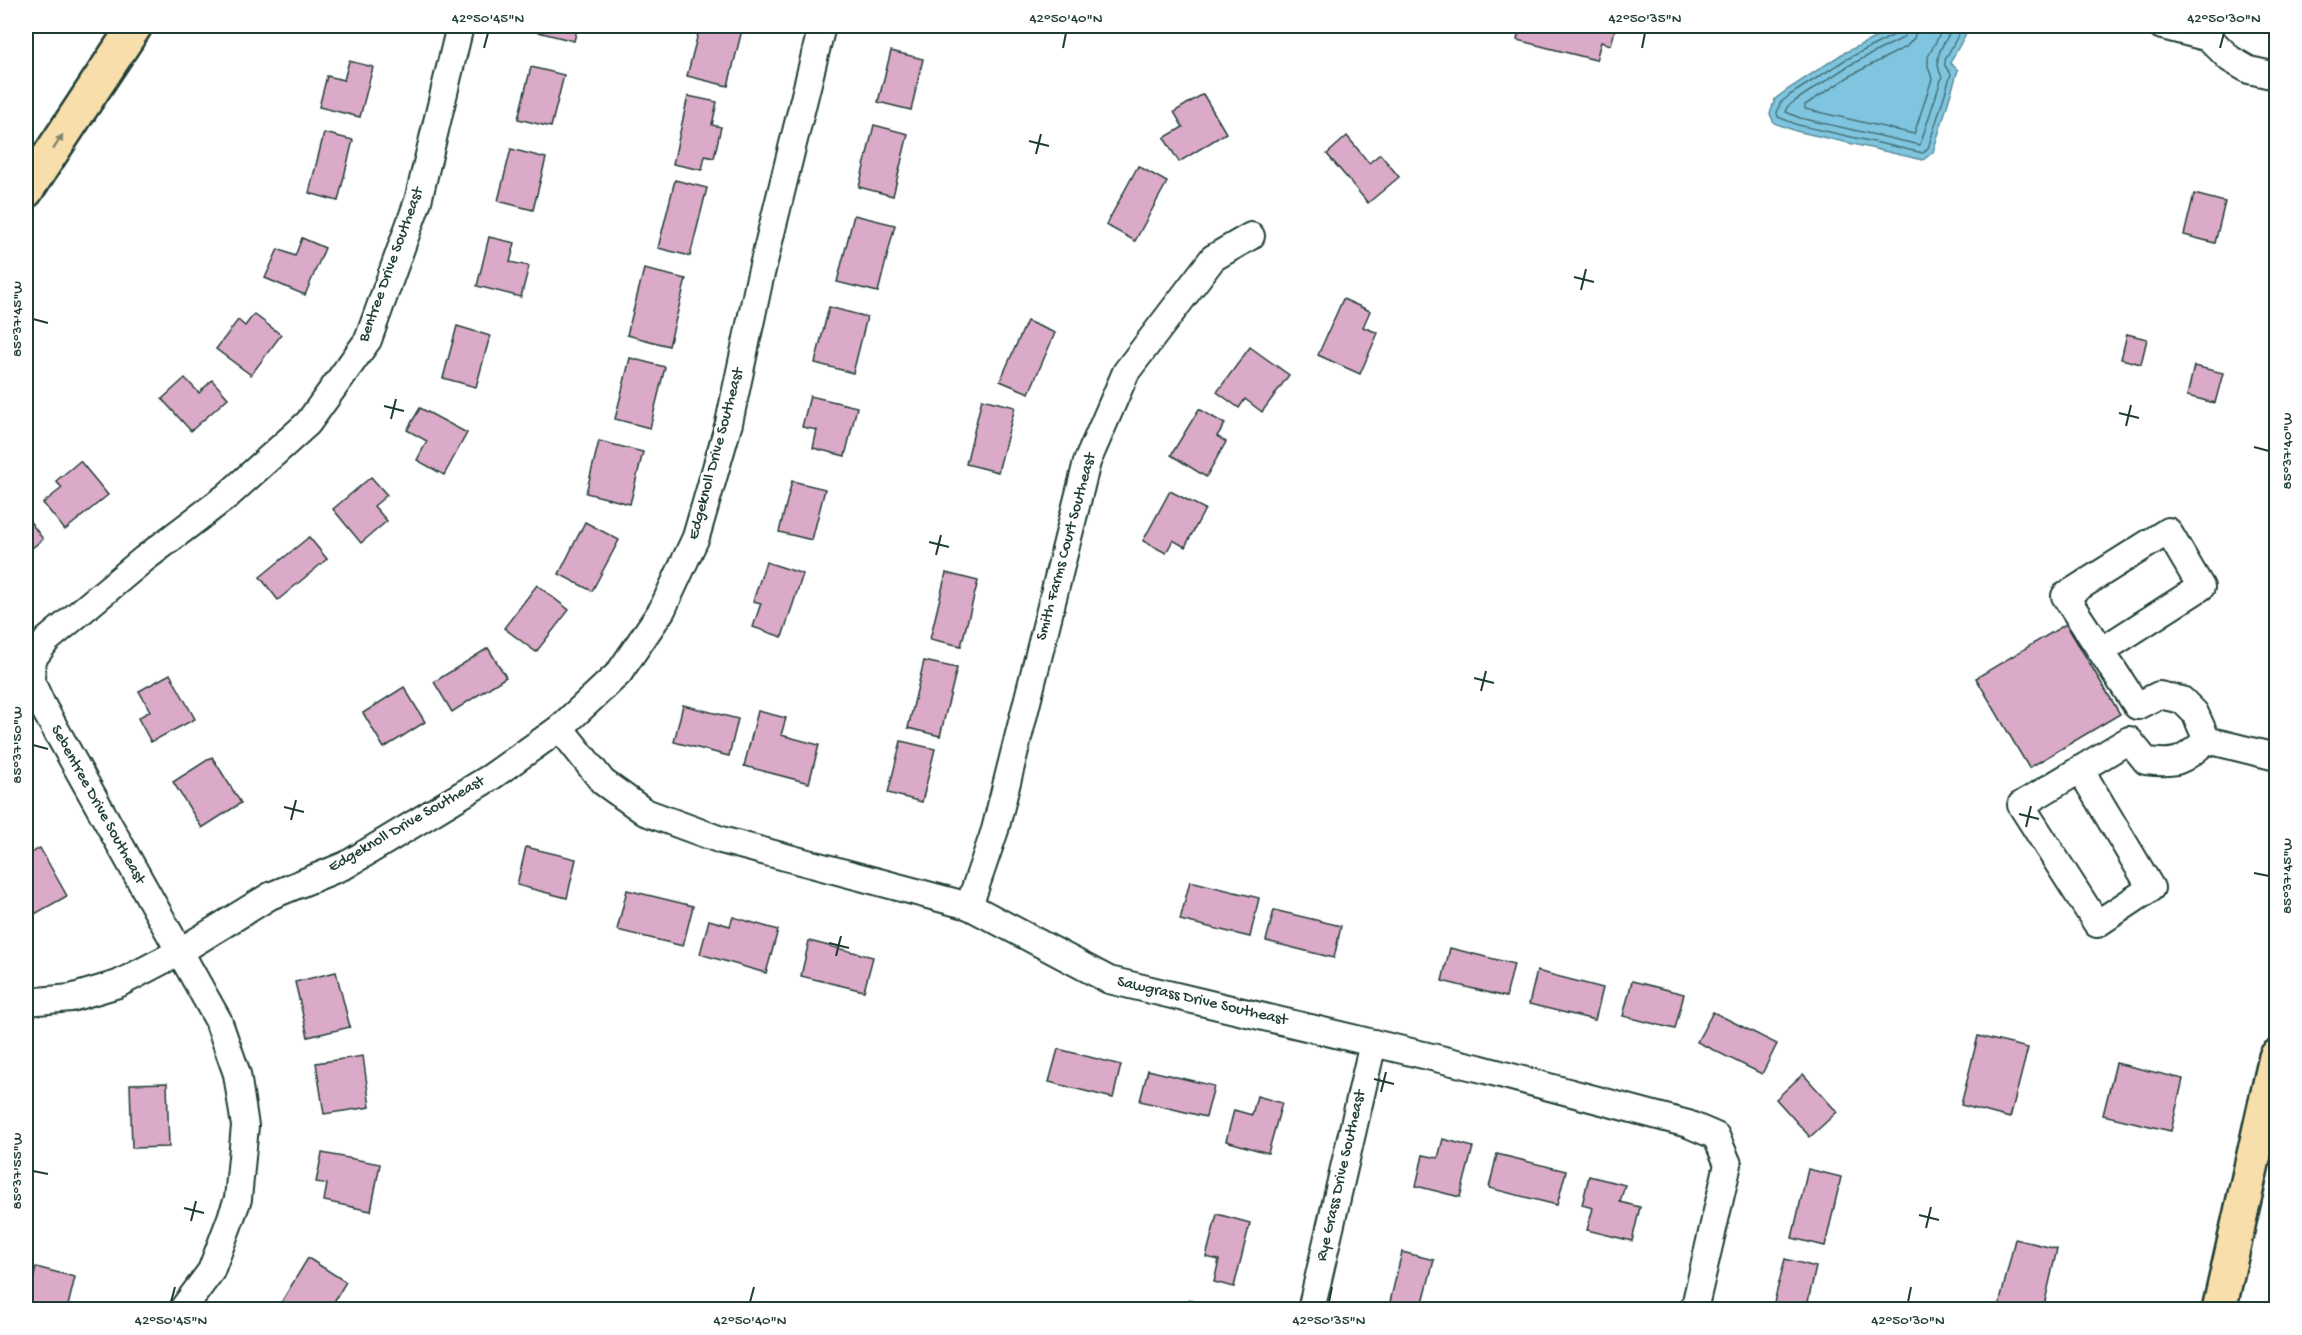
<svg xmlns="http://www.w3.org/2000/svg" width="2302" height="1335" font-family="'Gochi Hand',sans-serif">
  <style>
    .water { fill: #80c5e0; stroke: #598f9b; stroke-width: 1.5 }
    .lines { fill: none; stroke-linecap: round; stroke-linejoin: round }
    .shore { stroke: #467379; stroke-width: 1.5 }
    .building { fill: #dbaac9; stroke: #1f3d34; stroke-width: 1.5 }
    .minor-casing { stroke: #1f3d34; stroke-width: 30 }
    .major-casing { stroke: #1f3d34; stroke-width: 38 }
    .highway-casing { stroke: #1f3d34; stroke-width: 38 }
    .minor { stroke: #fff; stroke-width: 26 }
    .major { stroke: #f8deab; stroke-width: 33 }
    .highway { stroke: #f8deab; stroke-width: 33 }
    .oneway { fill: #81856a }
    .ticks { fill: none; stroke: #1f3d34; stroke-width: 2 }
    .labels { text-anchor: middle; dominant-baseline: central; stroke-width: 6; stroke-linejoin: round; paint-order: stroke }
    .street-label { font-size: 16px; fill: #1f3d34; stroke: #fff }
    .neatline { fill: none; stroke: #1f3d34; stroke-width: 2 }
    .ticks-label { font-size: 15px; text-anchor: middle; fill: #1f3d34 }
  </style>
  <rect width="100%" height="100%" fill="#fff"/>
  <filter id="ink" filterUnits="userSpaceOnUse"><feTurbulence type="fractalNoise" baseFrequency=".0167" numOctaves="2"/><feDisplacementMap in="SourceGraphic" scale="12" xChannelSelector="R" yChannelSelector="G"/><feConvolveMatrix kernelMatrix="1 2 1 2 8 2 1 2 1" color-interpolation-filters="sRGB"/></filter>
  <g filter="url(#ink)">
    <polygon class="water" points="1899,26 1970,26 1950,63 1958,70 1933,152 1923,160 1796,131 1774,123 1770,114 1775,99 1787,90 1842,54"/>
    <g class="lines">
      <g class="shore">
        <polyline points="1900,26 1896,34 1845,60 1790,95 1780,103 1777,113 1778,117 1798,125 1923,153 1928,148 1951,74 1945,66 1945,60 1963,26"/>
        <path d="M1908,26L1906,34L1901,39L1848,66L1795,101L1787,107L1786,112L1800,118L1920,145L1942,77C1931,56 1944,44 1954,26"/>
        <polyline points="1917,26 1914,38 1906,47 1853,74 1805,105 1805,109 1914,134 1932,79 1928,66 1928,57 1944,26"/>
      </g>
    </g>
    <g class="building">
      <polygon points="539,26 578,26 574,41 538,32"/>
      <polygon points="700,26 743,26 728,86 687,76"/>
      <polygon points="1520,26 1616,26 1611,45 1601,42 1596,60 1517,40"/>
      <polygon points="891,51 923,59 911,110 878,102"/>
      <polygon points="349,61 373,67 360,117 319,107 327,76 344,80"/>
      <polygon points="531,67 564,75 551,127 518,119"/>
      <polygon points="1203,94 1226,133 1179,162 1164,138 1183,127 1174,112"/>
      <polygon points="688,96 717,102 712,125 721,127 714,158 705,156 702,170 673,164"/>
      <polygon points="874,125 908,134 893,196 859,187"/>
      <polygon points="324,133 353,140 338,201 309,193"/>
      <polygon points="1347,136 1369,163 1380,154 1399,177 1368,203 1327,154"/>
      <polygon points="511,149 546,158 533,210 498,201"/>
      <polygon points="1138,166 1167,182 1135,241 1106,225"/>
      <polygon points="675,180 707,188 690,256 658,248"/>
      <polygon points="2194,194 2225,202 2215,243 2184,235"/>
      <polygon points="854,215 895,225 878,292 837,282"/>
      <polygon points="489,237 515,243 510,262 529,266 521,297 477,286"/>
      <polygon points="302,238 325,248 305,295 265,278 278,249 295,256"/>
      <polygon points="644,269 686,279 669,346 627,335"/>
      <polygon points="1343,299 1370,311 1363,327 1378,333 1360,374 1318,355"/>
      <polygon points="829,307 867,317 853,373 815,363"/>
      <polygon points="254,314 281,335 251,375 216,349 238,320 245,326"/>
      <polygon points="1027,321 1055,333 1029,393 1000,381"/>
      <polygon points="457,326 490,336 476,387 443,378"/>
      <polygon points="2127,334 2147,339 2141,364 2121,359"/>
      <polygon points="1250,347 1289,375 1262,412 1245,399 1239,408 1217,392"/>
      <polygon points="630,358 665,367 650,428 615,419"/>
      <polygon points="2194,366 2223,373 2215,403 2187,396"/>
      <polygon points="185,378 199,393 212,380 228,398 191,431 162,399"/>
      <polygon points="810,396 857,407 845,456 813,448 817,430 802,427"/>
      <polygon points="982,399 1015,407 998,472 966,464"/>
      <polygon points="420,408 467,433 444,475 417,460 427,441 407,430"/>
      <polygon points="1199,409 1225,424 1217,436 1226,442 1206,477 1171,455"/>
      <polygon points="599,441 643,452 630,504 586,493"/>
      <polygon points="80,461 108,495 65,530 43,503 62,488 56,481"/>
      <polygon points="371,477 387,495 374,506 387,521 361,543 333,509"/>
      <polygon points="792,481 825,489 812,540 779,532"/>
      <polygon points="1170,491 1205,509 1185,547 1173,540 1166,553 1143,541"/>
      <polygon points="26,516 43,539 26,553"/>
      <polygon points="585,522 619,540 592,591 559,574"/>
      <polygon points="309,537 327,559 278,600 260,577"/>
      <polygon points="766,562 803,574 782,637 753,627 761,603 753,601"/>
      <polygon points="946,573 978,581 961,646 930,639"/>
      <polygon points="537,585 569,610 536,652 504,628"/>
      <polygon points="2066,624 2120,714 2029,768 1976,678"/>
      <polygon points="488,648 506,677 452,712 434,682"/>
      <polygon points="924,661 957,668 940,736 908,728"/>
      <polygon points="170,674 195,719 151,742 138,718 150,711 139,691"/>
      <polygon points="404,687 425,722 384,748 363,713"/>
      <polygon points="683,705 738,719 729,756 674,742"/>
      <polygon points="758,711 786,718 781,735 819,745 809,783 744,766"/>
      <polygon points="901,741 935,749 922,802 888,793"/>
      <polygon points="212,757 241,803 202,828 173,782"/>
      <polygon points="526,847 576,859 567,898 517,885"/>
      <polygon points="40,848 67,896 33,915 26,901 26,856"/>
      <polygon points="1190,881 1259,898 1250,937 1180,920"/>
      <polygon points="627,890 693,906 683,946 617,930"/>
      <polygon points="1274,910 1341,926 1334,958 1266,941"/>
      <polygon points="733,917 778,930 766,973 700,954 709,920 730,926"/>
      <polygon points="809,941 873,957 864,991 801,976"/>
      <polygon points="1450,948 1514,964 1506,997 1442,981"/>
      <polygon points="1537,971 1603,988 1595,1020 1529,1004"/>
      <polygon points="336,972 350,1027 308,1037 295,982"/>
      <polygon points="1632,981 1684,994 1675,1029 1623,1016"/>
      <polygon points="1713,1012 1777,1044 1762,1074 1697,1042"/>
      <polygon points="1978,1036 2028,1048 2010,1118 1961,1105"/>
      <polygon points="1058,1049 1121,1065 1113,1098 1049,1082"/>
      <polygon points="363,1056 370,1107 324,1114 316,1063"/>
      <polygon points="2116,1063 2183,1079 2171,1131 2103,1115"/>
      <polygon points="1148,1070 1214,1086 1206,1117 1140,1101"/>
      <polygon points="1803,1074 1837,1112 1810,1137 1776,1099"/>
      <polygon points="167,1083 169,1147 132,1148 130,1084"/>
      <polygon points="1257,1096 1282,1103 1268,1153 1226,1141 1234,1110 1252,1115"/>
      <polygon points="1443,1139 1473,1147 1460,1197 1416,1186 1423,1155 1438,1158"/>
      <polygon points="322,1153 380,1164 371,1211 324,1201 327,1184 316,1182"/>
      <polygon points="1497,1154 1566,1171 1557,1205 1489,1188"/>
      <polygon points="1808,1169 1841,1177 1825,1246 1792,1238"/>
      <polygon points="1589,1176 1625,1185 1620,1202 1640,1207 1632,1241 1587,1230 1593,1208 1582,1205"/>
      <polygon points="1217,1214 1250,1223 1234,1287 1214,1282 1219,1260 1206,1257"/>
      <polygon points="2015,1239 2057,1249 2043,1310 1998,1310"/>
      <polygon points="1402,1252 1434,1260 1421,1310 1388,1310"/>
      <polygon points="308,1258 346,1282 329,1310 296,1310 282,1301"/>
      <polygon points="1785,1259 1816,1267 1806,1310 1772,1310"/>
      <polygon points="36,1267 75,1277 67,1310 26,1309 26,1288 31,1289"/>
      <polygon points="1189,1300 1226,1310 1187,1310"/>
    </g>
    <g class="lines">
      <g class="minor-casing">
        <g id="minor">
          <polyline points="2162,26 2209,38 2230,59 2249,70 2276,76"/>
          <polyline points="2101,651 2201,587 2168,531 2065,596 2137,706 2159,695 2182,700 2195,713 2207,740 2276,757"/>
          <polyline points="560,728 603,782 645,812 721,840 969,906 1109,980 1478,1068 1688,1124 1716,1136 1728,1164 1694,1310"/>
          <path d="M2080,769L2151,888L2097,924L2021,805L2129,740L2146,761C2179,765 2182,761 2207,740"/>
          <polyline points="969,906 995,830 1087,462 1126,372 1213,258 1251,236"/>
          <polyline points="26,1002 71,998 118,984 179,952 270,896 346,865 491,777 560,728 619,673 662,610 696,537 729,423 759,282 822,26"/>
          <polyline points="182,1310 211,1271 238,1199 245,1126 237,1074 218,1020 42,705 31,681 32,660 47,640 144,559 227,496 308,423 368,340 418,201 460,26"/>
          <polyline points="1311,1310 1373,1043"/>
        </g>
      </g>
      <g class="major-casing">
        <polyline id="major" points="2219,1310 2276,1057"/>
      </g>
      <g class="highway-casing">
        <polyline id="highway" points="26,191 135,26"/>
      </g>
      <use href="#minor" class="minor"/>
      <use href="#major" class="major"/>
      <use href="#highway" class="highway"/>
    </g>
    <defs><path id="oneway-solid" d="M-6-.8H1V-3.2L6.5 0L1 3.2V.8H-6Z" transform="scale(1.5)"/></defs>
    <use class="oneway" href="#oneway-solid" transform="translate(58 142) rotate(-57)"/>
  </g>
  <path class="ticks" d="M484,48L488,33M1063,48L1066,33M1642,48L1645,33M2220,48L2224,33M1029,141L1049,146M1036,154L1041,134M1574,277L1594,282M1581,290L1586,269M33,319L48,323M384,406L404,411M2119,413L2139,418M391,419L396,399M2126,426L2131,405M2254,447L2269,451M929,542L949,547M936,555L941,535M1474,678L1494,683M1481,691L1486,671M33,745L48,749M284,807L304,812M2019,814L2039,819M291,820L296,800M2026,827L2031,806M2254,873L2269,876M829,943L849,948M836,956L841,936M1374,1079L1394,1084M1381,1092L1386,1072M33,1171L48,1174M184,1208L204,1213M1919,1215L1939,1220M191,1221L196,1201M1926,1228L1931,1207M171,1302L175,1287M750,1302L754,1287M1329,1302L1332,1287M1908,1302L1911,1287"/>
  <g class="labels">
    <g class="street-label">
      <text transform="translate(392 265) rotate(-70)">Bentree Drive Southeast</text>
      <text transform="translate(717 454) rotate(-75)">Edgeknoll Drive Southeast</text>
      <text transform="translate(1067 547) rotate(-75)">Smith Farms Court Southeast</text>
      <text transform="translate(97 805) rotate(61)">Sebentree Drive Southeast</text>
      <text transform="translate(407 825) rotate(-30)">Edgeknoll Drive Southeast</text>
      <text transform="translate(1202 1002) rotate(13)">Sawgrass Drive Southeast</text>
      <text transform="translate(1342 1176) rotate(-77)">Rye Grass Drive Southeast</text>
    </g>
  </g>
  <rect width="2302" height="1335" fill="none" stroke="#fff" stroke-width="66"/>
  <rect x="33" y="33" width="2236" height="1269" class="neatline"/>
  <g class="ticks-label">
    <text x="488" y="22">42°50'45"N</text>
    <text x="1066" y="22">42°50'40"N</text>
    <text x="1645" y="22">42°50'35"N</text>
    <text x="2224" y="22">42°50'30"N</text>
    <text transform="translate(16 319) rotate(-90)" y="5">85°37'45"W</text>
    <text transform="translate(2286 451) rotate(-90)" y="5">85°37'40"W</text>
    <text transform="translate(16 745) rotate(-90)" y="5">85°37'50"W</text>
    <text transform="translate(2286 876) rotate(-90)" y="5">85°37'45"W</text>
    <text transform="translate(16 1171) rotate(-90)" y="5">85°37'55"W</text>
    <text x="171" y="1324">42°50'45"N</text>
    <text x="750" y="1324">42°50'40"N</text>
    <text x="1329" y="1324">42°50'35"N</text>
    <text x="1908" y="1324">42°50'30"N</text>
  </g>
</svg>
